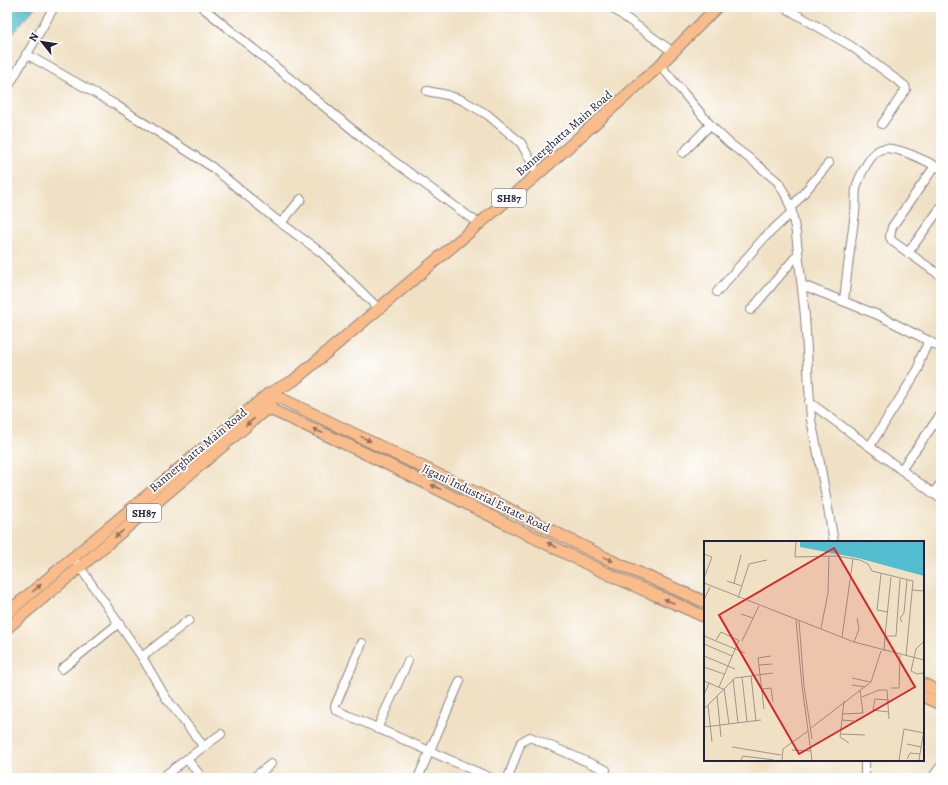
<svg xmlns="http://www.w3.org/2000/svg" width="948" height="785" font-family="Alegreya,serif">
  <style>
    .water { fill: #53bdd0; stroke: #3a7086 }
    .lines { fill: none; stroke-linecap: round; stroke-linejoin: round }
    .minor-casing { stroke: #898280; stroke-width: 10 }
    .major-casing { stroke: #898280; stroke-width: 13 }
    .minor { stroke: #fff; stroke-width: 8 }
    .major { stroke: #f9bc8a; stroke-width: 11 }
    .oneway { fill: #8e6f62 }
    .labels { text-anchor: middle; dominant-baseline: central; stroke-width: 3.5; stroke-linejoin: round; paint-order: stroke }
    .shield { fill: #fff; stroke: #646476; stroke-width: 1 }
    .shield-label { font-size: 11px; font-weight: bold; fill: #22223b }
    .street-label { font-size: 12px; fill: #22223b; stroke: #fff }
    .inset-road { fill: none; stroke: #9e958d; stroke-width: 1 }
    .view { fill: #d62828; fill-opacity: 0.15; stroke: #d62828; stroke-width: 2 }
    .inset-edge { fill: none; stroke: #22223b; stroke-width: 2 }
  </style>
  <rect width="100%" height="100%" fill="#fff"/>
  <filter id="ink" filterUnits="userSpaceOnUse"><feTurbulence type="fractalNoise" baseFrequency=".025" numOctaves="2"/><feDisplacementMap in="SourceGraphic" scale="8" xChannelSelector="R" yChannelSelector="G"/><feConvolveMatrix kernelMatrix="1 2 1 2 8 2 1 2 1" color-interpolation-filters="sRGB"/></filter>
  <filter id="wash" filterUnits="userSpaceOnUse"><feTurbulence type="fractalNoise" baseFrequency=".012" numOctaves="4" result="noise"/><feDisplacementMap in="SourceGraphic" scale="16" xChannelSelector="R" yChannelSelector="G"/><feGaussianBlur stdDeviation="0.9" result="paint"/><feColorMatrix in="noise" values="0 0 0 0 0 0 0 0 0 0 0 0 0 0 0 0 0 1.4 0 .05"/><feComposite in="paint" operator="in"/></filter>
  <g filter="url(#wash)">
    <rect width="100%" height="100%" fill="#f0e1c4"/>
    <polygon class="water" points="7,7 35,7 7,40"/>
  </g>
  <g filter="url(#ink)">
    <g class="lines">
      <g class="minor-casing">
        <g id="minor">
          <polyline points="202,7 369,143 479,224"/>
          <polyline points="611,7 673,52"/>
          <polyline points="784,7 851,46 905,86 906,89 882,124"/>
          <polyline points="26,54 116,105 212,167 274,218 322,253 378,308"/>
          <polyline points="660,65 713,128 730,144 753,161 778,182 785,194 791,208 796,233 805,316 811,420 819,458 834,542"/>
          <polyline points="7,89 54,7"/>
          <polyline points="427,91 447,95 462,100 488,115 521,143 538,174"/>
          <polyline points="683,153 710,125"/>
          <polyline points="935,166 892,227 890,237 892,241 941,276"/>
          <polyline points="791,208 829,163"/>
          <polyline points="281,223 301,199"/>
          <polyline points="908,253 941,207"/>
          <polyline points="802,285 878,315 927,340 927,345 920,359 919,368 870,446"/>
          <polyline points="717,292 764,238 792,212"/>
          <path d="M844,301C847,271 851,242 855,213C856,205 855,197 856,189C858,179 871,151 882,149C895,145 929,162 941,169"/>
          <polyline points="751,310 798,254"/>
          <polyline points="927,340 941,348"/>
          <polyline points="809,402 941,499"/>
          <polyline points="901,470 941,414"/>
          <polyline points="933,494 941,483"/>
          <polyline points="77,563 142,657 166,698 204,747"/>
          <polyline points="362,643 335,706 336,710 491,778"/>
          <polyline points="142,657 189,620"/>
          <polyline points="62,669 119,623"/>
          <polyline points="377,729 408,661"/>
          <polyline points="187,759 202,778"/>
          <polyline points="865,760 865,778"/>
          <polyline points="161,778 221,734"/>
          <polyline points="253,778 271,764"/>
          <polyline points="418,778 460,681"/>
          <polyline points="508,778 521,742 530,737 606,770"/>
          <polyline points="932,778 941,766"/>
        </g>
      </g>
      <g class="major-casing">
        <g id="major">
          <polyline points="268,394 280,398 491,500 612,561 705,602"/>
          <path d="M255,405L267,408C383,459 494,519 608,574C640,589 673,602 705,617"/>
          <polyline points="7,613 268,394 293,381 538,174 657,68 717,7"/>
          <polyline points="7,628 80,567 271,405"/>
          <polyline points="923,684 941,692"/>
          <polyline points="923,696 941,704"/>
        </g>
      </g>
      <use href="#minor" class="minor"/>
      <use href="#major" class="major"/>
    </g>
    <defs><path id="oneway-solid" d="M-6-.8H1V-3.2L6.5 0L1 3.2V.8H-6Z"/></defs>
    <g class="oneway">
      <use href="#oneway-solid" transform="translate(250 422) rotate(139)"/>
      <use href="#oneway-solid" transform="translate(318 431) rotate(-155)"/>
      <use href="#oneway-solid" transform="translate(366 439) rotate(26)"/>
      <use href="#oneway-solid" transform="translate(436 487) rotate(-154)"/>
      <use href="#oneway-solid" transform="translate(119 534) rotate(140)"/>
      <use href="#oneway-solid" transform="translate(552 545) rotate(-153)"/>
      <use href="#oneway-solid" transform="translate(608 559) rotate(26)"/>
      <use href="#oneway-solid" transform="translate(37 588) rotate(-40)"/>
      <use href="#oneway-solid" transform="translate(669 601) rotate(-156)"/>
    </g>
  </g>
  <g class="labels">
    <g class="shield">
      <rect x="492" y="189" width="34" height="18" rx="3"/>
      <rect x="127" y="504" width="34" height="18" rx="3"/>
    </g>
    <g class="shield-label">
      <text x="509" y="198">SH87</text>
      <text x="144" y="513">SH87</text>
    </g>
    <g class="street-label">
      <text transform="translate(564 133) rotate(-41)">Bannerghatta Main Road</text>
      <text transform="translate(198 450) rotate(-40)">Bannerghatta Main Road</text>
      <text transform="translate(486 498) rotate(26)">Jigani Industrial Estate Road</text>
    </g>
  </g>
  <g transform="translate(704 541)">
    <rect width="220" height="220" fill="#f0e1c4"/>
    <path d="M96,1H220V35L154,17L96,6Z" fill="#53bdd0"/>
    <path class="inset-road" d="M92,1L91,16L133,15L156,19L164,23L168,30L209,40L202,115M0,13L8,16L0,37M177,33L173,69L184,71M23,40L38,45M0,42L150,101L220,119M30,42L37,14M208,49L220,50M34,57L45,23L63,19M0,59L6,46M37,73L49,77M92,79L98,145L108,219M95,80L100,145L108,198M198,81L196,77L200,72L203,39M117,87L124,52L125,15M0,95L41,112M181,95L187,36M138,96L149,18M12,99L17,91L34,99M38,100L55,65M150,101L155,88L153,77M0,103L28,115M180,110L181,95H192L196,38M0,115L24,125L35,99M55,124L68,123M0,126L20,133M219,132L213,133L207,130L212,108L220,100M47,135L52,180M38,136L43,181M148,137L166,141M29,138L34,182M0,140L19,148M148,144L161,146M15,146L24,125L31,128M20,147L25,183M187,147H195L196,114M58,148L67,147L69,161M0,154L5,142M13,155L17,196M158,156L175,149H183L185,178M185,159L171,158L169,169L185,171M140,160L136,196L145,202M4,164L8,201M0,168L31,137L69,132M60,168L54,117L67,115M139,173L159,172L156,149M138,179L150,180M0,186L57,179M107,187L167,141L177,110M136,193L161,194M203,203L217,206M28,206L77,214M88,209L107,210M203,218L206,212L216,213M37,219L39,215L70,219M78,219L79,208L104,190M195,219L200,188L220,192M215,219L220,189"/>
    <path class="view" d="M130,7L211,146L95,213L15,74Z"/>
    <rect width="220" height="220" class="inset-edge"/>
  </g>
  <rect width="948" height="785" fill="none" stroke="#fff" stroke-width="24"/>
  <g transform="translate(42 42) rotate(300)" stroke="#ffffff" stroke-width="3" paint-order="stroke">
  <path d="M0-3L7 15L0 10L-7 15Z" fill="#22223b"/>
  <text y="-6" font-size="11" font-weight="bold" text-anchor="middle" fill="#22223b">N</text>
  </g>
</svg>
